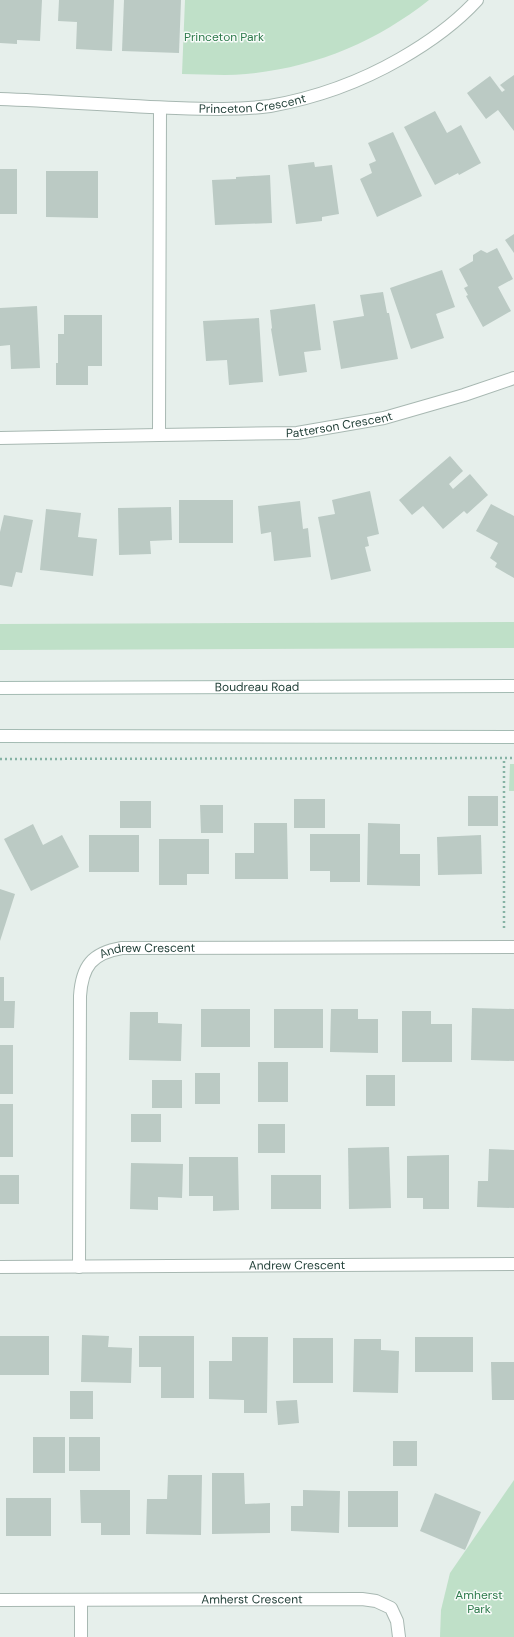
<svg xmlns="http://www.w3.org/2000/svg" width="514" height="1637" font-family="'DM Sans',sans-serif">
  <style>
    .green { fill: #bfe0c8 }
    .building { fill: #bbcac4 }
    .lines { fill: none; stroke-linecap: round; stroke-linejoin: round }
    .minor-casing { stroke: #a8b8b2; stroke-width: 14 }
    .secondary-casing { stroke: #a4bbb3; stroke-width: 14 }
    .path { stroke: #86b3a5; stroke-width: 2.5; stroke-dasharray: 2 3; stroke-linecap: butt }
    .minor { stroke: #fff; stroke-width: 12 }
    .secondary { stroke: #fff; stroke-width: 12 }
    .labels { text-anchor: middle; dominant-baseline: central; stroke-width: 3; stroke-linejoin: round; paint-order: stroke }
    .park-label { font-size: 12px; fill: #2d7a4b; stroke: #f7fbf9 }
    .street-label { font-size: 12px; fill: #24423a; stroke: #f7fbf9 }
  </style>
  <rect width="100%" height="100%" fill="#e6efeb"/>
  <g class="green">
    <path d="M185,0H429C376,42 314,68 246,74C225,76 203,74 182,74Z"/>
    <polygon points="514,622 514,648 0,650 0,624"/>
    <polygon points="510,764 514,764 514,791 509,791"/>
    <polygon points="514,1480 514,1637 440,1637 441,1610 450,1573"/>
  </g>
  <g class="building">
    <polygon points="0,0 42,0 40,41 17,40 17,44 0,43"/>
    <polygon points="59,0 114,0 112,51 76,49 77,22 58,21"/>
    <polygon points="124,0 181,0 179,53 122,51"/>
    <polygon points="514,75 514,131 498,110 486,119 467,93 490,76 502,92 505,90 500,85"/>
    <polygon points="435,111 447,133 461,125 481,163 459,175 458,173 435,185 404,127"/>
    <polygon points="393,132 422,196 377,217 360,179 372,173 369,164 376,161 368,143"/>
    <polygon points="314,162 315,167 332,165 339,214 322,217 322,221 296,224 288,165"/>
    <rect x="0" y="169" width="17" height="45"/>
    <polygon points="46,171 98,171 98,218 46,217"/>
    <polygon points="270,175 272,223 215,225 212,180 236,179 236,177"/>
    <polygon points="514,234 514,253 505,240"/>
    <polygon points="497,248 513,279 498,287 511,311 483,327 466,296 468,295 464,288 468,286 459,269 473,261 473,255 481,250 487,253"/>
    <polygon points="442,270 455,307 436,314 444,338 411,349 390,288"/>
    <polygon points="383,292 387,313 389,313 398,359 341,369 333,321 364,316 360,295"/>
    <polygon points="315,304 321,350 304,352 307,372 279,376 271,329 272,328 270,310"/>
    <polygon points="37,306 40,368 11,369 10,345 0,346 0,308"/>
    <polygon points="64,315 102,315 102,366 88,366 88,385 56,385 56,363 58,363 58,334 64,334"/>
    <polygon points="259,318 263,382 229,385 227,360 206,361 203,321"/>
    <polygon points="450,456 463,471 449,484 453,489 470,474 488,495 467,514 464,511 443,529 423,506 412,515 399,500"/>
    <polygon points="370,491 379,534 367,537 369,546 365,547 371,571 331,580 318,517 335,514 332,500"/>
    <rect x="179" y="500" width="54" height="43"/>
    <polygon points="300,501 303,529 308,528 311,557 274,561 271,532 261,534 258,506"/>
    <polygon points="491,504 514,516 514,578 495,567 497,563 490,558 498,543 476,531"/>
    <polygon points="171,507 172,540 150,541 151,554 119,555 118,508"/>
    <polygon points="46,509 81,513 78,537 97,539 93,576 40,570"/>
    <polygon points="4,515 33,520 22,573 16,572 12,587 0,585 0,532"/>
    <rect x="468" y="796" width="30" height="30"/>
    <rect x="294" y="799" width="31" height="29"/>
    <rect x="120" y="801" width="31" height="27"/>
    <polygon points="200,805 223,805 223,833 201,833"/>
    <polygon points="254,823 287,823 288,879 235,879 235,853 254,853"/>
    <polygon points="368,823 400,824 400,854 420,854 420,886 367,885"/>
    <polygon points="33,824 43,845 62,835 79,867 31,891 4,839"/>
    <polygon points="310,834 360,834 360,882 330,882 330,871 310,871"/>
    <rect x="89" y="835" width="50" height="37"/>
    <polygon points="481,835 482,874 438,875 437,837"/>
    <polygon points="159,839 209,839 209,874 187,874 187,885 159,885"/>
    <polygon points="0,889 15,894 0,941"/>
    <polygon points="0,977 4,977 4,1001 15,1001 14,1028 0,1028"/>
    <polygon points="472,1008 514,1009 514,1061 471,1060"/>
    <rect x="201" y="1009" width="49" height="38"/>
    <rect x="274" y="1009" width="49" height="39"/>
    <polygon points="331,1009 358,1009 358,1019 378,1019 378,1053 330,1052"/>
    <polygon points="402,1011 431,1011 431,1024 452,1024 452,1062 402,1062"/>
    <polygon points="130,1012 158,1012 158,1023 182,1024 181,1061 129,1060"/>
    <rect x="0" y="1045" width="13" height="49"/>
    <rect x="258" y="1062" width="30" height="40"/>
    <rect x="195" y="1073" width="25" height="31"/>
    <rect x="366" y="1075" width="29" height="31"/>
    <rect x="152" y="1080" width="30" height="28"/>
    <rect x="0" y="1104" width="13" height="53"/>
    <rect x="131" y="1114" width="30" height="28"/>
    <rect x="258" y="1124" width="27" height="29"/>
    <polygon points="389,1147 391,1208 349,1209 348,1148"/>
    <polygon points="489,1149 514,1150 514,1208 477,1207 478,1181 488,1181"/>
    <polygon points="449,1155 449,1209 423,1209 423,1198 407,1198 407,1156"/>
    <polygon points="189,1157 238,1157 239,1210 213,1211 213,1196 189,1196"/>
    <polygon points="131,1163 183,1164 182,1198 158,1197 158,1210 130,1209"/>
    <rect x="0" y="1175" width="19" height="29"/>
    <rect x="271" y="1175" width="50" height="34"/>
    <polygon points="82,1335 109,1336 108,1347 132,1348 131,1383 81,1382"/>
    <rect x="0" y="1336" width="49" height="39"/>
    <polygon points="139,1336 194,1336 194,1398 161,1398 161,1367 139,1367"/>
    <polygon points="232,1337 268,1337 267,1413 244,1413 244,1400 209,1399 209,1361 232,1361"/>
    <rect x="415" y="1337" width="58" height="35"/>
    <rect x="293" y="1338" width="40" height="45"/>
    <polygon points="354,1339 381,1339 381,1350 399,1351 398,1393 353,1392"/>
    <polygon points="491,1362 514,1362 514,1400 492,1400"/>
    <rect x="70" y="1391" width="23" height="28"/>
    <polygon points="297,1400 299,1423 278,1425 276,1401"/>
    <rect x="33" y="1437" width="32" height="36"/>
    <rect x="69" y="1437" width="31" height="34"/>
    <rect x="393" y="1441" width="24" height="25"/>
    <polygon points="212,1473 244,1473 245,1504 270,1503 270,1533 212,1534"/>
    <polygon points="168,1475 202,1475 201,1535 146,1534 147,1499 167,1499"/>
    <polygon points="80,1490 130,1490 130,1535 101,1535 101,1523 81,1523"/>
    <polygon points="303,1490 340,1491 339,1533 291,1531 291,1506 303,1506"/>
    <rect x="348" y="1491" width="50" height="36"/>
    <polygon points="435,1493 481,1512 465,1550 420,1531"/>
    <rect x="6" y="1498" width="45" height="38"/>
  </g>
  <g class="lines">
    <g class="minor-casing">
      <g id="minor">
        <path id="s1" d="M0,99C59,101 117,106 176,108C207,109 239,110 270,106C315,98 360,82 400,59C428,43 456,23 477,0"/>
        <path id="s2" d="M160,108L159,435L297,433L384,418L464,395L514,378"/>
        <polyline points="0,438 159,435"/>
        <path id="s3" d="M0,1267L514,1264"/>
        <path id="s4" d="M79,1267L80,996C82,966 92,953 122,948L514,947"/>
        <path id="s5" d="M0,1600L362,1599L376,1601L391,1608L397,1621L399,1637"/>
        <polyline points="81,1637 81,1600"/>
      </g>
    </g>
    <g class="secondary-casing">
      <g id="secondary">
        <path id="s6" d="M0,688L514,686"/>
        <polyline points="0,736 514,737"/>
      </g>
    </g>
    <g class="path">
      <polyline points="0,759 514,758"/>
      <polyline points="504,928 504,759"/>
    </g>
    <use href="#minor" class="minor"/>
    <use href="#secondary" class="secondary"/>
  </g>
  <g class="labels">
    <g class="park-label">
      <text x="224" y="37">Princeton Park</text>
      <text x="479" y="1595">Amherst<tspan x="479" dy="14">Park</tspan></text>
    </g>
    <g class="street-label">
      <text stroke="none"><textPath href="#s1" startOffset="253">Princeton Crescent</textPath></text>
      <text stroke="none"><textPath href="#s2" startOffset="508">Patterson Crescent</textPath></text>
      <text stroke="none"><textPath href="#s6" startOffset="257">Boudreau Road</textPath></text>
      <text stroke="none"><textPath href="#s4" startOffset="367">Andrew Crescent</textPath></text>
      <text stroke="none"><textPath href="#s3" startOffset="297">Andrew Crescent</textPath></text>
      <text stroke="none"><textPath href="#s5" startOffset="252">Amherst Crescent</textPath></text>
    </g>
  </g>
</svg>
